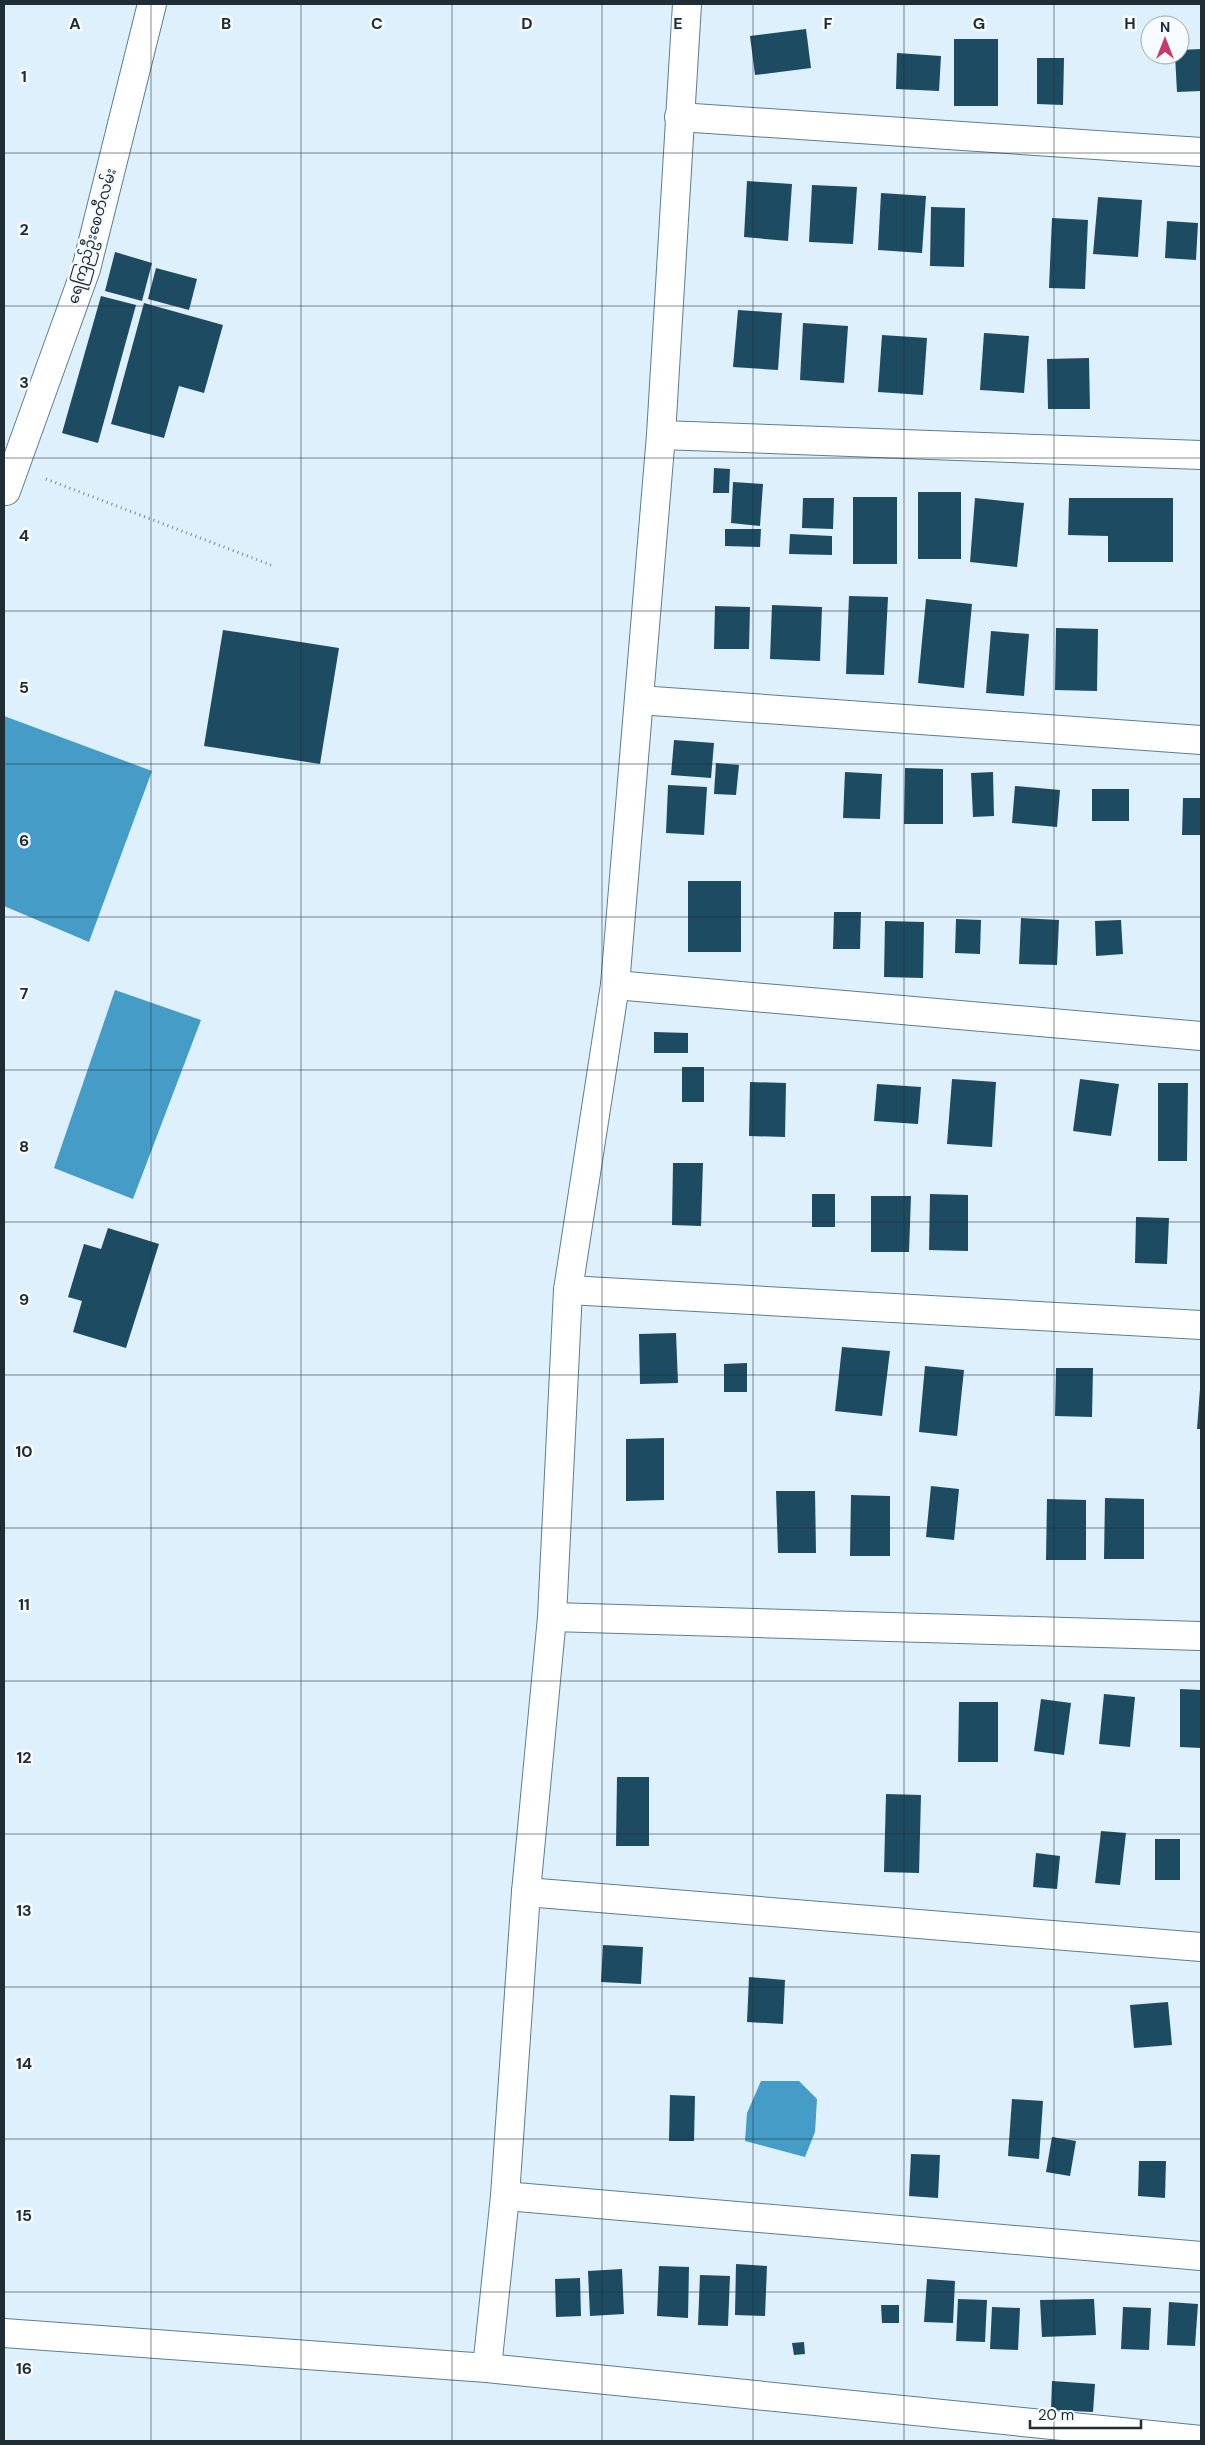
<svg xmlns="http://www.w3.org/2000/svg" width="1205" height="2445" font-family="'DM Sans','Noto Sans Myanmar',sans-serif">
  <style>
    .water { fill: #459cc7 }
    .building { fill: #1d4b62 }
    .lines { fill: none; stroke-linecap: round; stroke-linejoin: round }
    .minor-casing { stroke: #5f7d8d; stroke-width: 30 }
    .path { stroke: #798992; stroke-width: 3; stroke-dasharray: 1 4; stroke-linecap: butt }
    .minor { stroke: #fff; stroke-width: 28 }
    .grid { fill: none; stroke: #202d34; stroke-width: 1; stroke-opacity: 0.55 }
    .labels { text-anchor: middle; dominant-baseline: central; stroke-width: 5; stroke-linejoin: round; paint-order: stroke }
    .street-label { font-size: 15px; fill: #202d34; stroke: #f5fbff }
    .grid-label { font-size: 16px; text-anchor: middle; font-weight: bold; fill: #202d34; stroke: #f5fbff; stroke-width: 5; stroke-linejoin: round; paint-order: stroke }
  </style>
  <rect width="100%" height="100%" fill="#ddf0fb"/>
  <g class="water">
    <polygon points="4,716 152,771 89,942 4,906"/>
    <polygon points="115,990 201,1020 133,1199 54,1168"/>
    <polygon points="761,2081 799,2081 817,2099 815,2132 805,2157 745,2141 747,2113"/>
  </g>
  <g class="building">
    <polygon points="806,29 811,68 755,75 750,36"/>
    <rect x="954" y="39" width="44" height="67"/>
    <polygon points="1201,49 1201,91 1177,92 1175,55 1180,55 1180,50"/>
    <polygon points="897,53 941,56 939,91 896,89"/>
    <polygon points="1037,58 1064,58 1063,105 1037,104"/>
    <polygon points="747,181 792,184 788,241 744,237"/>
    <polygon points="812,185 857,187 853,244 809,242"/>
    <polygon points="881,193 926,196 922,253 878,250"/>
    <polygon points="1098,197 1142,200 1138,257 1093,254"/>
    <polygon points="931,207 965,208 964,267 930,266"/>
    <polygon points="1052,218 1088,220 1085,289 1049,288"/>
    <polygon points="1167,221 1198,223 1196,260 1165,258"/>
    <polygon points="115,252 152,263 142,301 105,291"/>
    <polygon points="156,268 197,279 189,310 148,299"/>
    <polygon points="101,296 136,305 98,443 62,433"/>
    <polygon points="144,303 223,325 204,393 179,386 164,438 111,424"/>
    <polygon points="738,310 782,313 778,370 733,367"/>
    <polygon points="803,323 848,326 844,383 800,380"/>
    <polygon points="984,333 1029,336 1024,393 980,390"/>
    <polygon points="882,335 927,338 923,395 878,392"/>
    <polygon points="1089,358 1090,409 1048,409 1047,359"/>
    <polygon points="714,468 730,469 729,493 713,493"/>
    <polygon points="733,482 763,484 760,526 731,523"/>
    <rect x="918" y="492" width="43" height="67"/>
    <rect x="853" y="497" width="44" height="67"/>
    <polygon points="803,498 834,498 833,529 802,528"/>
    <polygon points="975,498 1024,503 1017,567 970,562"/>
    <polygon points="1069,498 1173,498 1173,562 1108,562 1108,536 1068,535"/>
    <polygon points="725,529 761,529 760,547 725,546"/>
    <polygon points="790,534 832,536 832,555 789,554"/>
    <polygon points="849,596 888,597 884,675 846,674"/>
    <polygon points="926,599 972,604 964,688 918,683"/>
    <polygon points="772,605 822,607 820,661 770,659"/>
    <polygon points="715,606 750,607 749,649 714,649"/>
    <polygon points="1056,628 1098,629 1097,691 1055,690"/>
    <polygon points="223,630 339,648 320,764 204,746"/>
    <polygon points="991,631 1029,634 1024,696 986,693"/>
    <polygon points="674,740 714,743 711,778 671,775"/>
    <polygon points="716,763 739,765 736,795 714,794"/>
    <polygon points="905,768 943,769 943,824 904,824"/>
    <polygon points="845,772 882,774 880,819 843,818"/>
    <polygon points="993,772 994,816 973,817 971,773"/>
    <polygon points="668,785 707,787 704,835 666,833"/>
    <polygon points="1015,786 1060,790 1057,827 1012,823"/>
    <rect x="1092" y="789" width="37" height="32"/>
    <polygon points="1183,798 1201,798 1201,835 1182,835"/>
    <rect x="688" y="881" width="53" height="71"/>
    <polygon points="834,912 861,912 860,949 833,949"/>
    <polygon points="1021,918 1059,920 1057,965 1019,964"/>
    <polygon points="956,919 981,920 980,954 955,953"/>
    <polygon points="1121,920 1123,954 1096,956 1095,921"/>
    <polygon points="885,921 924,922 923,978 884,977"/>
    <polygon points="654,1032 688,1033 688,1053 654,1053"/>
    <rect x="682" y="1067" width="22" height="35"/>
    <polygon points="952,1079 996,1082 992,1147 947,1144"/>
    <polygon points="1080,1079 1119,1084 1111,1136 1073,1131"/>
    <polygon points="750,1082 786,1083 785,1137 749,1136"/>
    <polygon points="1158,1083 1188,1083 1187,1161 1158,1161"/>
    <polygon points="877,1084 921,1087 918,1124 874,1121"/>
    <polygon points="673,1163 703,1163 701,1226 672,1225"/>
    <rect x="812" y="1194" width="23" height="33"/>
    <polygon points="930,1194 968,1195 968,1251 929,1250"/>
    <polygon points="871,1196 911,1196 909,1252 871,1252"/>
    <polygon points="1136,1217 1169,1218 1167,1264 1135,1263"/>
    <polygon points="108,1228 159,1244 126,1348 73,1332 82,1301 68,1297 84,1244 101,1249"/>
    <polygon points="676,1333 678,1383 640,1384 639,1334"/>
    <polygon points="842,1347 890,1351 882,1416 835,1411"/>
    <polygon points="747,1363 747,1392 724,1392 724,1364"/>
    <polygon points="925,1366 964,1370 957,1436 919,1432"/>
    <polygon points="1056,1368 1093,1368 1092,1417 1055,1416"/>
    <polygon points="1200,1389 1201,1389 1201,1429 1197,1429"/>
    <polygon points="664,1438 664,1500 626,1501 626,1439"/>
    <polygon points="931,1486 959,1489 954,1540 926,1537"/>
    <polygon points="776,1491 815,1491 816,1553 778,1553"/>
    <polygon points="851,1495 890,1496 890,1556 850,1556"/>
    <polygon points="1105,1498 1144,1499 1144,1559 1104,1559"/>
    <polygon points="1047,1499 1086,1500 1086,1560 1046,1560"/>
    <polygon points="1180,1689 1201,1690 1201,1748 1180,1747"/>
    <polygon points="1104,1694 1135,1697 1130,1747 1099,1744"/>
    <polygon points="1041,1699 1071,1703 1064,1755 1034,1751"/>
    <polygon points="959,1702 998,1702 998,1762 958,1762"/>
    <polygon points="617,1777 649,1777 649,1846 616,1846"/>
    <polygon points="886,1794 921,1795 919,1873 884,1872"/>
    <polygon points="1101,1831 1126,1833 1120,1885 1095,1883"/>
    <rect x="1155" y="1839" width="25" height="41"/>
    <polygon points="1036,1853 1060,1856 1057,1889 1033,1887"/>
    <polygon points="603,1945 643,1947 641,1984 601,1982"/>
    <polygon points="749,1977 785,1980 783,2024 747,2022"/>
    <polygon points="1168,2002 1172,2045 1134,2048 1130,2005"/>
    <polygon points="670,2095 695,2096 694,2141 669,2141"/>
    <polygon points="1012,2099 1043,2101 1039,2159 1008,2156"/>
    <polygon points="1052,2137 1076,2141 1070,2176 1046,2172"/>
    <polygon points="911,2154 940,2155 938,2198 909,2196"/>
    <polygon points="1139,2161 1166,2161 1165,2198 1138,2196"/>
    <polygon points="736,2264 767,2266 765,2316 735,2315"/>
    <polygon points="659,2266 689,2267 688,2318 657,2316"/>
    <polygon points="622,2269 624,2314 590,2316 588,2271"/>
    <polygon points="700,2275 730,2276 728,2326 698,2325"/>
    <polygon points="580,2278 581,2316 556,2317 555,2279"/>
    <polygon points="927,2279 955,2281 953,2323 924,2322"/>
    <polygon points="958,2299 987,2300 985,2342 956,2341"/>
    <polygon points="1094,2299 1096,2335 1042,2337 1040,2300"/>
    <polygon points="1169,2302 1198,2304 1195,2346 1167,2345"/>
    <polygon points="881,2305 899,2305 899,2323 882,2323"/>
    <polygon points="992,2307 1020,2308 1018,2350 990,2349"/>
    <polygon points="1123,2307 1151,2308 1149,2350 1121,2349"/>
    <polygon points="804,2342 805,2354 794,2355 792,2343"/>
    <polygon points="1052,2381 1095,2384 1093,2412 1051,2410"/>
  </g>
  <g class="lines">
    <g class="minor-casing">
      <g id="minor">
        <polyline points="679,117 1201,152"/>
        <polyline points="661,435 1201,455"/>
        <polyline points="6,491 86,269 152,4"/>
        <polyline points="639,700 1201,740"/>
        <polyline points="615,985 1201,1036"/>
        <polyline points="568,1290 1201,1325"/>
        <polyline points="552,1617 1201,1636"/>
        <polyline points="526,1892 1201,1947"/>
        <polyline points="505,2196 1201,2256"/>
        <polyline points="4,2333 487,2368 1201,2440"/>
        <polyline points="487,2368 505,2196 526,1892 552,1617 568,1290 615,985 661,435 687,4"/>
      </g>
    </g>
    <polyline class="path" points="46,479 271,565"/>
    <use href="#minor" class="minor"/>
  </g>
  <path class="grid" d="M151,4V2441M301,4V2441M452,4V2441M602,4V2441M753,4V2441M904,4V2441M1054,4V2441M4,153H1201M4,306H1201M4,458H1201M4,611H1201M4,764H1201M4,917H1201M4,1070H1201M4,1222H1201M4,1375H1201M4,1528H1201M4,1681H1201M4,1834H1201M4,1987H1201M4,2139H1201M4,2292H1201"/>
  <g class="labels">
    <g class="street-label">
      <text transform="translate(92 236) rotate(-74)">ရေကြည်ဦးစေတီလမ်း</text>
    </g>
  </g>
  <g class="grid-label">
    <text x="75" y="29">A</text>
    <text x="226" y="29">B</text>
    <text x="377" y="29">C</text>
    <text x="527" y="29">D</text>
    <text x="678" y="29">E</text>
    <text x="828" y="29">F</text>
    <text x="979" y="29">G</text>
    <text x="1130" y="29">H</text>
    <text x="24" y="82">1</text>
    <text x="24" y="235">2</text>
    <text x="24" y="388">3</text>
    <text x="24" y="541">4</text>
    <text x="24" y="693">5</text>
    <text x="24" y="846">6</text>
    <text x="24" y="999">7</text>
    <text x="24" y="1152">8</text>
    <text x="24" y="1305">9</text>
    <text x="24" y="1457">10</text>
    <text x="24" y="1610">11</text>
    <text x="24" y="1763">12</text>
    <text x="24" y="1916">13</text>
    <text x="24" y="2069">14</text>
    <text x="24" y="2221">15</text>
    <text x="24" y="2374">16</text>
  </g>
  <rect width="1205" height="2445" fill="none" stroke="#202d34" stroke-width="10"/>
  <g transform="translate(1165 40)"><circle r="24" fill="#f5fbff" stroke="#a0a9ae"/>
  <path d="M0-4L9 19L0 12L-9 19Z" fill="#c63968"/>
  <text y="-8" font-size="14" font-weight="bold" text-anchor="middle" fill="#202d34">N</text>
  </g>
  <path d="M1030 2420v8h111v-8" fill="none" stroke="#202d34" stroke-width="2.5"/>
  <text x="1038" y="2420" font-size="15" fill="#202d34" stroke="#f5fbff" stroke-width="4" paint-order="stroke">20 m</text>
</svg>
